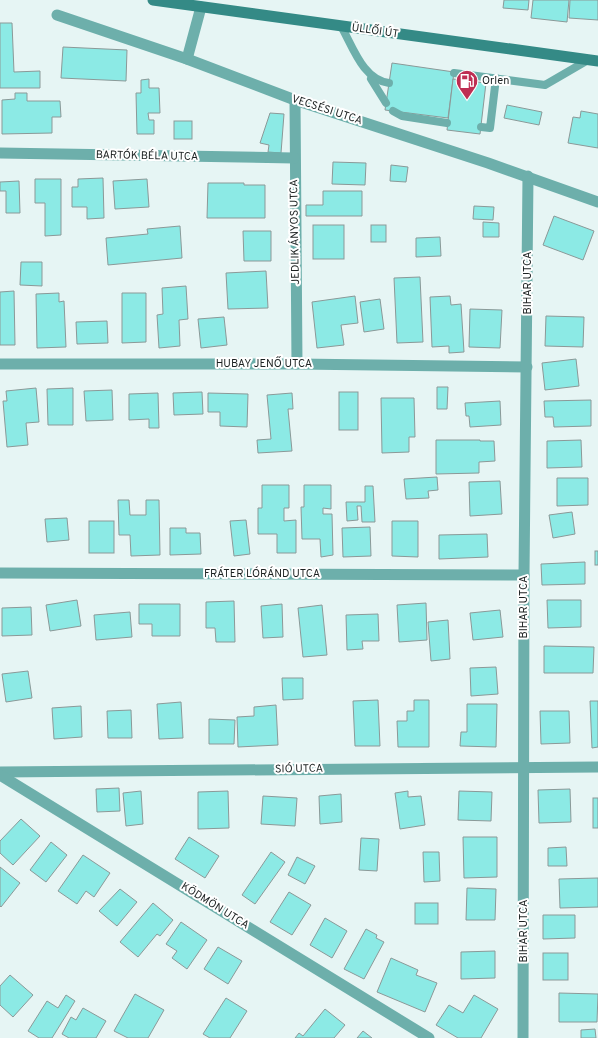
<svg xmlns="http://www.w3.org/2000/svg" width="598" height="1038" font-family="Overpass,sans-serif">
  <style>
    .building { fill: #8ceae5; stroke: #8b9998 }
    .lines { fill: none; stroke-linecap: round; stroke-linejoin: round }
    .service { stroke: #6dafab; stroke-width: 8 }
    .minor { stroke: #6dafab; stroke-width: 11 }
    .secondary { stroke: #348a86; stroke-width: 11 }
    .labels { text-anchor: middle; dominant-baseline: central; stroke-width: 4; stroke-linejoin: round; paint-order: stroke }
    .street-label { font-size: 11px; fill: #1c2121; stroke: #fff }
    .poi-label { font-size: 11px; fill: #1c2121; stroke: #fff; text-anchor: start }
  </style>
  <rect width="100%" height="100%" fill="#e6f5f4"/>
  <g class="building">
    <polygon points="504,0 529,0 528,10 503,8"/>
    <polygon points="533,0 569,0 567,22 531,18"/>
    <polygon points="570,0 598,0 598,20 569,18"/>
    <polygon points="0,23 12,23 14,72 40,71 40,88 0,88"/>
    <polygon points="63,47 127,50 126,81 61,78"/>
    <polygon points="392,63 454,72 448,118 385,110"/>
    <polygon points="149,79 149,88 159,88 160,113 148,113 149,120 154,120 154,134 137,134 136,93 141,93 141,80"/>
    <polygon points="453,79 486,83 480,134 447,130"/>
    <polygon points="15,93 27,93 27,101 60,101 61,117 52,117 52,133 2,134 2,100 15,99"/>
    <polygon points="507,105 542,112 539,125 504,118"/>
    <polygon points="581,111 598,114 598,148 568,143 573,117 580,118"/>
    <polygon points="270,113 284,114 281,153 268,152 269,145 260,143"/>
    <rect x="174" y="121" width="18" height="18"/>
    <polygon points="333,162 366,163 365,185 332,184"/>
    <polygon points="391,165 408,167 406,182 390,181"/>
    <polygon points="103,178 104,218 87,219 87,207 72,207 72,187 78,187 78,179"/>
    <polygon points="35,179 61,179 61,235 45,236 45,203 35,203"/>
    <polygon points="147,179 149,207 115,209 113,181"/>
    <polygon points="19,181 20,213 6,213 6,191 0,191 0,182"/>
    <polygon points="208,183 244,183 244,185 265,185 265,218 207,218"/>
    <polygon points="323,191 362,191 362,216 306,216 306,205 323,205"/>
    <polygon points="474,206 494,207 493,220 473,219"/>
    <polygon points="554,216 594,231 583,260 543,245"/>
    <polygon points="483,222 499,223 499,237 483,237"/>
    <rect x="313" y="225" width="31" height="34"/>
    <rect x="371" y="225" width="15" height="17"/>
    <polygon points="180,226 182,258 108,265 106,238 148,234 147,229"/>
    <polygon points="243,231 271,231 271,261 244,261"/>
    <polygon points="440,237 441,256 416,257 416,238"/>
    <polygon points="21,262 42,262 42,286 20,285"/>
    <polygon points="266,271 268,308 228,309 226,273"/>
    <polygon points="420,277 423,342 397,343 394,278"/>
    <polygon points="186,286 188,319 179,320 180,346 159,348 157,315 163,314 162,288"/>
    <polygon points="14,291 15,345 0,345 0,292"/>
    <polygon points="59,293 59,302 64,301 66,347 37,348 36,294"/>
    <polygon points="122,293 146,293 146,342 122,343"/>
    <polygon points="355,296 358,323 341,325 344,345 317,348 312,302"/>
    <polygon points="450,296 451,305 461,304 464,352 449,353 449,346 432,347 430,297"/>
    <polygon points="380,299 384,329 364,332 360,302"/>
    <polygon points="470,309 502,310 500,348 469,347"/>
    <polygon points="546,316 584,317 583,347 545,346"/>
    <polygon points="224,317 227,345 201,348 198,319"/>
    <polygon points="107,321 108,343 77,344 76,322"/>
    <polygon points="576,359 579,386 545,390 542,363"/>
    <polygon points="437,387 448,387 447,409 437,409"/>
    <polygon points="36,388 39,422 26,423 28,445 7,447 3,401 7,401 6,391"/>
    <polygon points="73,388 73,425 48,425 47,389"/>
    <polygon points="112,390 113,420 86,421 84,391"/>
    <polygon points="202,392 203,414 174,415 173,393"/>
    <rect x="339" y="392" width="19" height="38"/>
    <polygon points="158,393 159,428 149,428 149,419 129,420 129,394"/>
    <polygon points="208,393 248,394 247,427 220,426 220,412 208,412"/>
    <polygon points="292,393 293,409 288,409 292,451 258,453 257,440 271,439 267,395"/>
    <polygon points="381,398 414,398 415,437 409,437 409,452 382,453"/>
    <polygon points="591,400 591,426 554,427 553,417 545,417 544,401"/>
    <polygon points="500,401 501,425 470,427 469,416 466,416 465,403"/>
    <polygon points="436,440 480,440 480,441 494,441 495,461 479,462 479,473 436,474"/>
    <polygon points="581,440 582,467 547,468 547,441"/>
    <polygon points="437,477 438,490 428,491 429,498 406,499 404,479"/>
    <polygon points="557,478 588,478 588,505 557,506"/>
    <polygon points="500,481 502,514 470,516 469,482"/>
    <polygon points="262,485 289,485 289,508 284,508 284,521 296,520 296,553 277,553 277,534 258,534 258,508 262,508"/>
    <polygon points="304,485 331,485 331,509 323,508 323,514 332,514 333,555 321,557 320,539 302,539 301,507 304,507"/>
    <polygon points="365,486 373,486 375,522 362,522 361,506 357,506 358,520 347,521 346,502 365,502"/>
    <polygon points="118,500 129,500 130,515 146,515 146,500 159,500 160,555 131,556 130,535 119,535"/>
    <polygon points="572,512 575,534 553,538 549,515"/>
    <polygon points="67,518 69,540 47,542 45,519"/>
    <polygon points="246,520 250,554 234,556 230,521"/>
    <rect x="89" y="521" width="25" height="32"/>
    <polygon points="392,521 418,521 418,557 392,556"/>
    <polygon points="370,527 371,556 343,557 342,528"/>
    <polygon points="170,528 186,528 186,533 200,533 201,554 170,555"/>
    <polygon points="487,534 488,557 439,559 439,535"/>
    <rect x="595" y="551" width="3" height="14"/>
    <polygon points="585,562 585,584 542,585 541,564"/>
    <polygon points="77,600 81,626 50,631 46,605"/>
    <polygon points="547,600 581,600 581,627 548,628"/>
    <polygon points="234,601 235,642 216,642 215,628 206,628 206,602"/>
    <polygon points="426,603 427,640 399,642 397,605"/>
    <polygon points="139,604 180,604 180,636 152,636 152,624 139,624"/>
    <polygon points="282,604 283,637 263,638 261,606"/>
    <polygon points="322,605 327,655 303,657 298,608"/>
    <polygon points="31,607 32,635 2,636 2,608"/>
    <polygon points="500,610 503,637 473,640 470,613"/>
    <polygon points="130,612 132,637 96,640 94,615"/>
    <polygon points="378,614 379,641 362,641 363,649 347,650 346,615"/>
    <polygon points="448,620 450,659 431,661 428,622"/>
    <polygon points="544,646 594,647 593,673 544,673"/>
    <polygon points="496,667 498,694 471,696 470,668"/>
    <polygon points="28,671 32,698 6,702 2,674"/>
    <polygon points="282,678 303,678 303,699 283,700"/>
    <polygon points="378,700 380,746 355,746 353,701"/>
    <polygon points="414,700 429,700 429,747 398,747 397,721 407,721 407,711 414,711"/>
    <polygon points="590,701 598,701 598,747 592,748"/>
    <polygon points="181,702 183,738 159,739 157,704"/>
    <polygon points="467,704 497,704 496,747 460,746 461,732 467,732"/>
    <polygon points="276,705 278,745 238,747 237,717 254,716 254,707"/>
    <polygon points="81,706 82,737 54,739 52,708"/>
    <polygon points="131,710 132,738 108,738 107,711"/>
    <polygon points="540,711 569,711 570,743 541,744"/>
    <polygon points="209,719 235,720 234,744 209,744"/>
    <polygon points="119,788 120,811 97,812 96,789"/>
    <polygon points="570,789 571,822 539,823 538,790"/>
    <polygon points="141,791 143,824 126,826 123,793"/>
    <polygon points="228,791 229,828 198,829 198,792"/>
    <polygon points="408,791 408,797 421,796 425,825 400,829 395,793"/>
    <polygon points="459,791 492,792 491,821 458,820"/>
    <polygon points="341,794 342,822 320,824 319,796"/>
    <polygon points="263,796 297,798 295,826 261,824"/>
    <rect x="593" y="798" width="5" height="30"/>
    <polygon points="21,819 40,836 13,865 0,853 0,841"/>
    <polygon points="189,837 219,856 205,878 175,859"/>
    <polygon points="463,837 497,837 497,877 464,878"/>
    <polygon points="361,838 379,839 377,871 359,870"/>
    <polygon points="51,842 67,855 46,882 30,870"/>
    <polygon points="566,847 567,866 548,866 548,848"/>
    <polygon points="271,852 285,862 255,904 242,895"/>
    <polygon points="423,852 439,852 440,881 424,882"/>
    <polygon points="83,855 110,873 94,897 86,891 77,904 58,891"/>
    <polygon points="297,857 315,866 305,884 288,875"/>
    <polygon points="0,867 20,883 1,907 0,906"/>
    <polygon points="598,878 598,907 560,908 559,879"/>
    <polygon points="467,888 496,889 495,920 466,920"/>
    <polygon points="120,889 137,902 117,926 99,911"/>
    <polygon points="289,892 311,905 292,935 270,922"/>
    <polygon points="153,903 173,920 160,936 157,934 138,957 120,942"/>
    <rect x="415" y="903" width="23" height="21"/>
    <polygon points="543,915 575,915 575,938 543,939"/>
    <polygon points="325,918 347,931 332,958 310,945"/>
    <polygon points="181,922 207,940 187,969 172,958 177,951 166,944"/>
    <polygon points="366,929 377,935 376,938 384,942 364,979 344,969"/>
    <polygon points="218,947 242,961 228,984 204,969"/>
    <polygon points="495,951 495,978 461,979 461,952"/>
    <rect x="543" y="953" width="25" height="27"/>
    <polygon points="391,958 418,970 416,975 437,983 425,1012 377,992"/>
    <polygon points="10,975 33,995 13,1017 0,1005 0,986"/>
    <polygon points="559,993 598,994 597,1022 559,1022"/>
    <polygon points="135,994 164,1010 148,1038 128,1038 114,1031"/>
    <polygon points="66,995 75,1001 52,1038 39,1038 28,1031 47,1001 58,1008"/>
    <polygon points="474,995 498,1009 481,1038 458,1038 436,1025 449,1005 463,1013"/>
    <polygon points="226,998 247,1011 230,1038 210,1038 203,1034"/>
    <polygon points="83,1008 106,1021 96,1038 69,1038 62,1034 71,1017 76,1020"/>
    <polygon points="325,1009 345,1025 334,1038 295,1038 299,1033 303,1036"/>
    <polygon points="595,1029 596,1038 581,1038 581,1030"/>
    <polygon points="363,1031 372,1038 357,1038"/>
  </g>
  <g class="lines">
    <g class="service">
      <path d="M341,26C353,47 363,80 389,83"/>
      <polyline points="454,73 545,85 588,60"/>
      <polyline points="371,79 386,103"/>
      <polyline points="393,111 402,116 447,123"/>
      <polyline points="481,127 490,128 496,78"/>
    </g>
    <g class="minor">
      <polyline points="57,15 187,59 295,100 488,163 598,202"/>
      <polyline points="187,59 201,7"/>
      <polyline points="295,100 297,364"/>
      <polyline points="0,153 294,158"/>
      <polyline points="0,364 297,364 527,367"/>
      <polyline points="0,573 524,575"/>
      <polyline points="0,772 598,767"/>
      <polyline points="0,775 429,1038"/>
      <polyline points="523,1038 524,575 528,176"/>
    </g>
    <polyline class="secondary" points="153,0 598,61"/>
  </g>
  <defs>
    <g id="fuel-pin" transform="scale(1.15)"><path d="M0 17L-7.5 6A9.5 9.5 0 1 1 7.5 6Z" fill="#be2e53" stroke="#fff"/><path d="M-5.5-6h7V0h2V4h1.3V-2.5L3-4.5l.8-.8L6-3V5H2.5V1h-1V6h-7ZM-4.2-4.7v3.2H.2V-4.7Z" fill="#fff"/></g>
  </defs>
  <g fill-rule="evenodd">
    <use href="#fuel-pin" x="467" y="81"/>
  </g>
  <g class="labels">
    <g class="street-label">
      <text transform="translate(375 31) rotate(8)">ÜLLŐI ÚT</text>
      <text transform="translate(327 110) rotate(18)">VECSÉSI UTCA</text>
      <text transform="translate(147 156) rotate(1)">BARTÓK BÉLA UTCA</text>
      <text transform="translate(295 232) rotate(-91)">JEDLIK ÁNYOS UTCA</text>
      <text transform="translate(528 283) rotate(-90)">BIHAR UTCA</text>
      <text x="264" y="364">HUBAY JENŐ UTCA</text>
      <text x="262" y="574">FRÁTER LÓRÁND UTCA</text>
      <text transform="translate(524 607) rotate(-90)">BIHAR UTCA</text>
      <text transform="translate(299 769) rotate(-1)">SIÓ UTCA</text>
      <text transform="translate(215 906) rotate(32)">KÖDMÖN UTCA</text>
      <text transform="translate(524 931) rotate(-90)">BIHAR UTCA</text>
    </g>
    <g class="poi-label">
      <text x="482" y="81">Orlen</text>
    </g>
  </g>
</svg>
